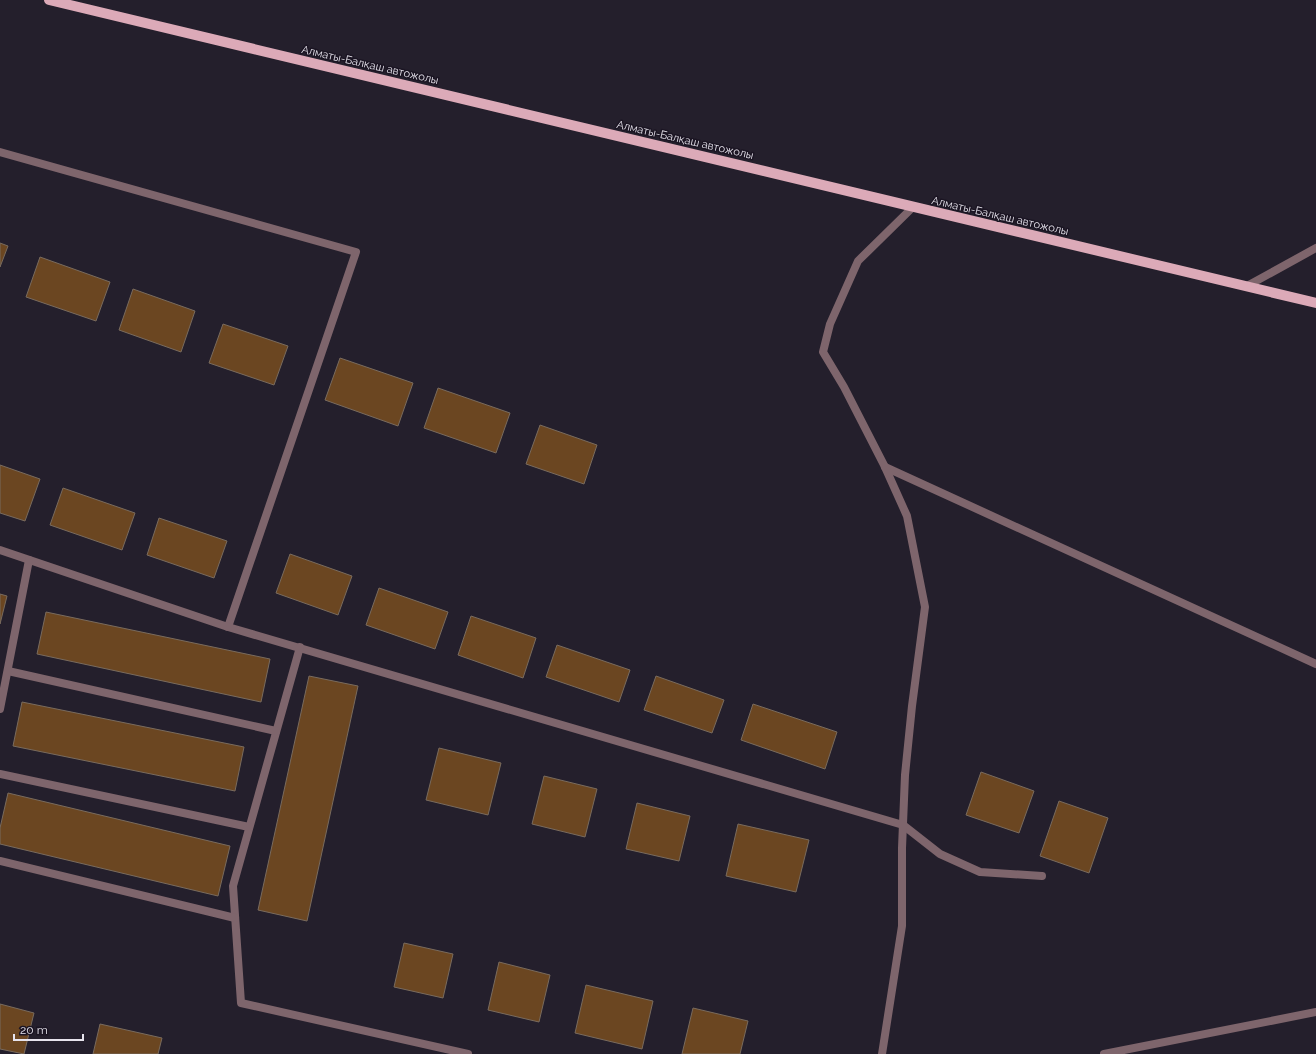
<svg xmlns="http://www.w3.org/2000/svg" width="1316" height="1054" font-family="Raleway,sans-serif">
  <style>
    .building { fill: #6b4621; stroke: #796b5e }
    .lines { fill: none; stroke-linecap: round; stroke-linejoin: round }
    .service { stroke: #7e656c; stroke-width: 8 }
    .primary { stroke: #dcaab8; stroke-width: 10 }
    .labels { text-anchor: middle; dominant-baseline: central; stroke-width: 3; stroke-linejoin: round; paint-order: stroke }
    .street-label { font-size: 11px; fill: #e7e4ed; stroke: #1b1523 }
  </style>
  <rect width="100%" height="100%" fill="#241f2c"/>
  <g class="building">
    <polygon points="0,243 8,246 0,267"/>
    <polygon points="40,257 110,282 96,321 26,297"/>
    <polygon points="133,289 195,311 181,352 119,330"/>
    <polygon points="223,324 288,346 274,385 209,363"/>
    <polygon points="340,358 413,383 398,426 325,400"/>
    <polygon points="438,388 510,413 496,453 424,428"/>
    <polygon points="540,425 597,445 584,484 526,464"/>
    <polygon points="0,465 40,479 25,521 0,513"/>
    <polygon points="63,488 135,513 122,550 50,525"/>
    <polygon points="159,518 227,541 214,578 147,555"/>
    <polygon points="290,554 352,576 338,615 276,593"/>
    <polygon points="379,588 448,612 435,649 366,625"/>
    <polygon points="0,594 7,596 0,624"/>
    <polygon points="46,612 270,659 261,702 37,654"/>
    <polygon points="471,616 536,638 523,678 458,655"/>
    <polygon points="557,645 630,670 619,702 546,677"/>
    <polygon points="309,676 358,686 307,921 258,910"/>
    <polygon points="656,676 724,700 712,733 644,710"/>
    <polygon points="22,702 244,747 235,791 13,746"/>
    <polygon points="753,704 837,732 825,769 741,740"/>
    <polygon points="439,748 501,763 488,815 426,800"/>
    <polygon points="981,772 1034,791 1019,833 966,815"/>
    <polygon points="544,776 597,789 585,837 532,824"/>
    <polygon points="8,793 230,846 218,896 0,844 0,828"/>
    <polygon points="1059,801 1108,818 1089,873 1040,856"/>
    <polygon points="637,803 690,816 679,861 626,849"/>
    <polygon points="738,824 809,840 796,892 726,876"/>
    <polygon points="404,943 453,954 443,998 394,987"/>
    <polygon points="499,962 550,975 539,1022 488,1010"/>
    <polygon points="586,985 653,1001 642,1049 575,1033"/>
    <polygon points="0,1004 34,1013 24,1054 0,1049"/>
    <polygon points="693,1008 748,1021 740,1054 682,1054"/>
    <polygon points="100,1024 162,1038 158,1054 93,1054"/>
  </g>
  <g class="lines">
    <g class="service">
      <polyline points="0,152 356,252 228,627"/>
      <polyline points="1247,286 1316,248"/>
      <polyline points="885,467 1316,664"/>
      <polyline points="0,550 228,627 903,825 940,854 980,872 1042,876"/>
      <polyline points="300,647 233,886 241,1003 468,1054"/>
      <polyline points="8,671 276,731"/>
      <polyline points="0,709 29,560"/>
      <polyline points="0,774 249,827"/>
      <polyline points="0,861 235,918"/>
      <polyline points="882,1054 902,926 902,848 905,775 912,706 925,607 907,516 885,467 844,387 823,352 830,324 858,261 913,207"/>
      <polyline points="1104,1054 1316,1012"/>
    </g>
    <polyline class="primary" points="49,0 1316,303"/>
  </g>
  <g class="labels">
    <g class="street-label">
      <text transform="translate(370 65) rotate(13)">Алматы-Балқаш автожолы</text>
      <text transform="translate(685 140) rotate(13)">Алматы-Балқаш автожолы</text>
      <text transform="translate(1000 216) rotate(13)">Алматы-Балқаш автожолы</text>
    </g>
  </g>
  <path d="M14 1034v6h69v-6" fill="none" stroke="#e7e4ed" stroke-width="2"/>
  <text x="20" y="1034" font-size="12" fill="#e7e4ed" stroke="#1b1523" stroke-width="3" paint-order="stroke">20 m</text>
</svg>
